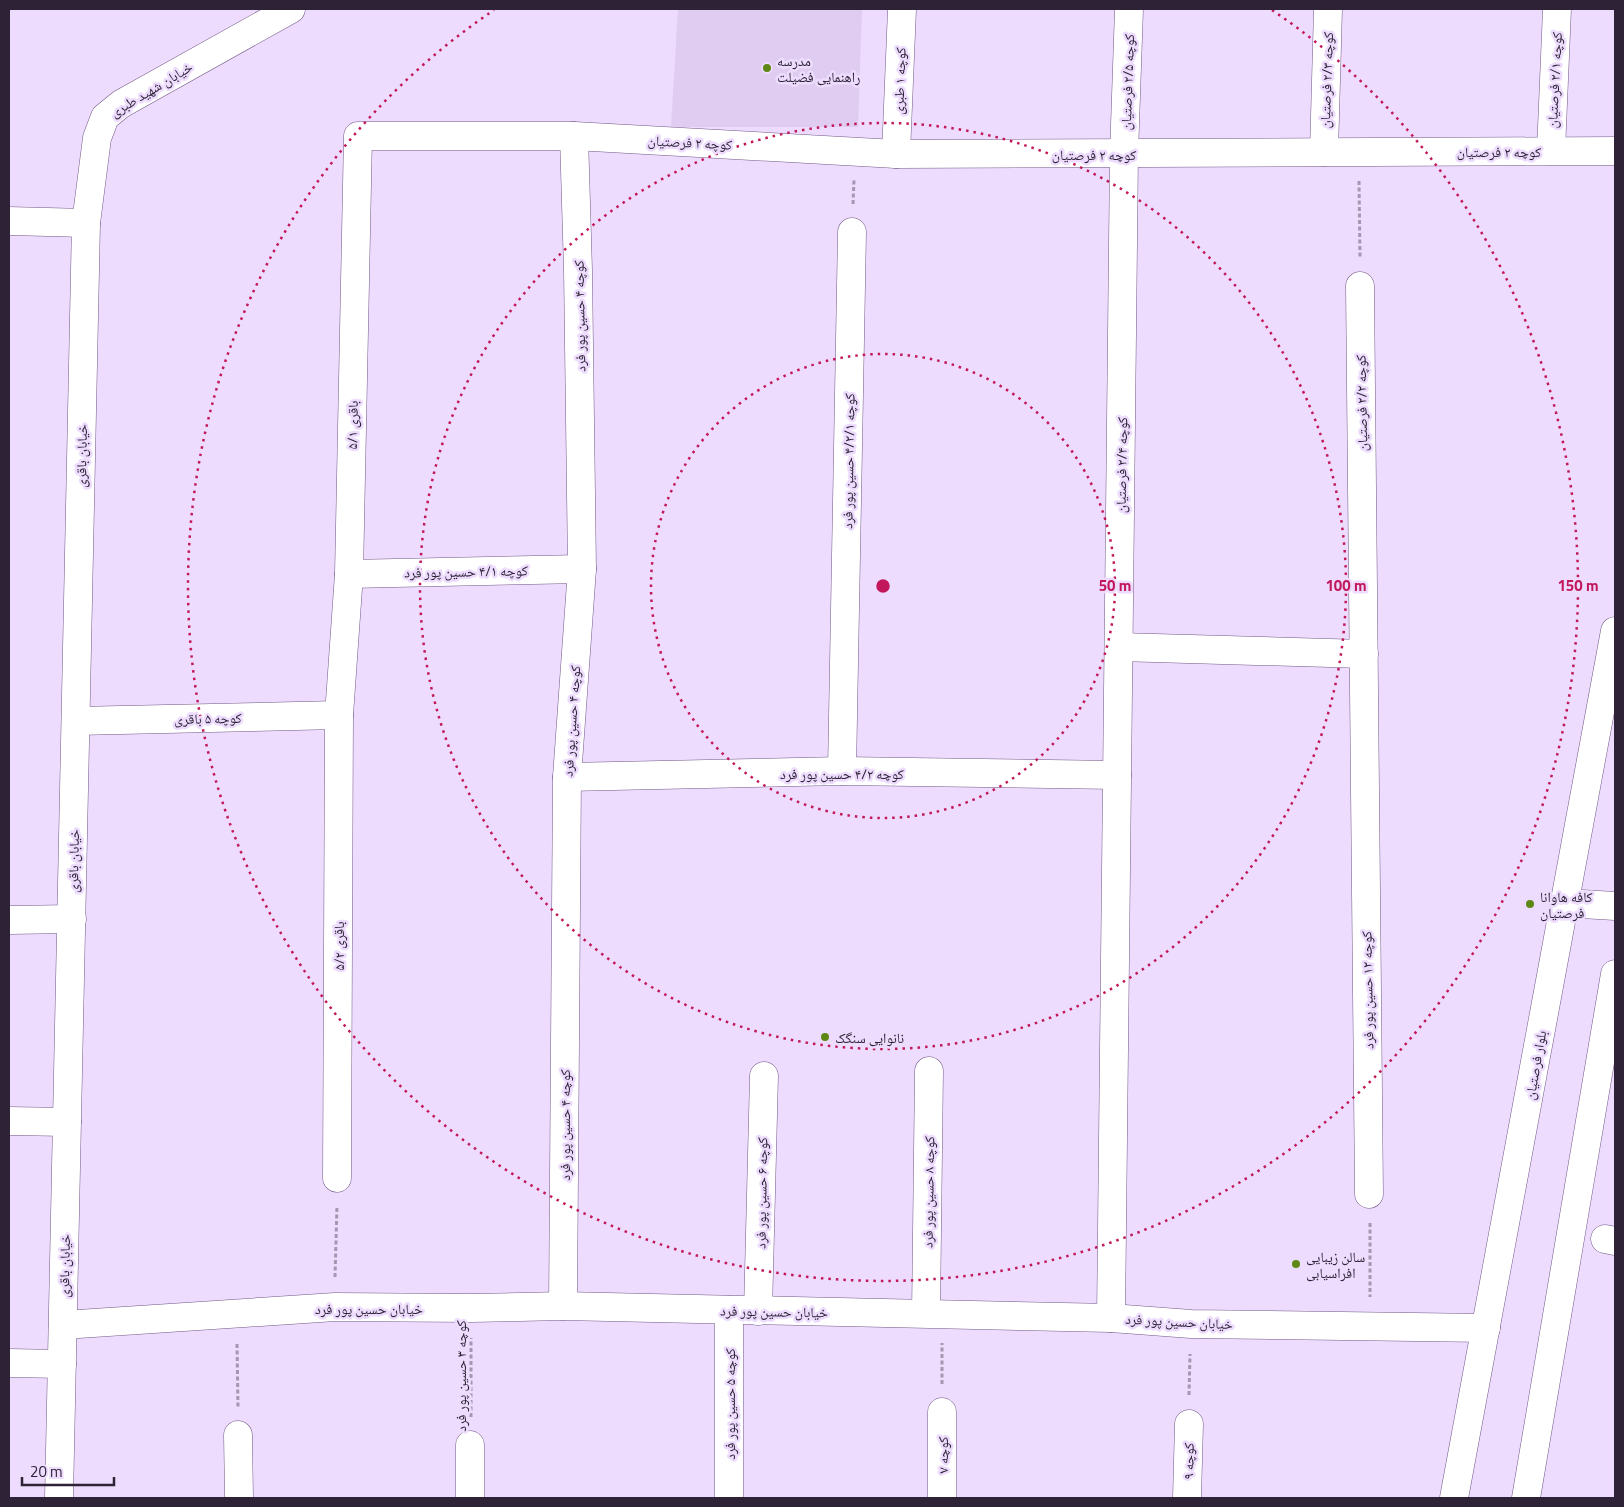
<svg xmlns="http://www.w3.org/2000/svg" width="1624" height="1507" font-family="'Titillium Web','Noto Naskh Arabic',sans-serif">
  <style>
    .built { fill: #dfccf0 }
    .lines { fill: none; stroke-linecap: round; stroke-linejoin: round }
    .minor-casing { stroke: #725887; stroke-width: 29 }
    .path { stroke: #a596b2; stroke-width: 3; stroke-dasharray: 4 2.5; stroke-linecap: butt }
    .minor { stroke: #fff; stroke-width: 28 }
    .ring { fill: none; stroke: #c2185b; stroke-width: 2.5; stroke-dasharray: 2.5 5 }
    .poi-dot { fill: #5e8813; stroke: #eddcfd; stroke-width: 2 }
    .labels { text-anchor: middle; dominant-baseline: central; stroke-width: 5; stroke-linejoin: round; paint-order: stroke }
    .poi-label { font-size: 14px; fill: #2d2236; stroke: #eddcfd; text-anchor: start }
    .street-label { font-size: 14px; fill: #2d2236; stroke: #eddcfd }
    .centre { fill: #c2185b; stroke: #eddcfd; stroke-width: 2.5 }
    .ring-label { font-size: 15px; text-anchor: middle; font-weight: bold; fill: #c2185b; stroke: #eddcfd; stroke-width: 5; stroke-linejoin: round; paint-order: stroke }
  </style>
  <rect width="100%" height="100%" fill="#eddcfd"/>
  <polygon class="built" points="678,9 862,9 858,127 671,127"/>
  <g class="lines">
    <g class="minor-casing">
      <g id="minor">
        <polyline points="1551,151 1557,9"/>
        <polyline points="1324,152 1328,9"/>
        <polyline points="896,154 902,9"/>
        <polyline points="9,221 86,223"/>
        <polyline points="1360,286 1369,1194"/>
        <polyline points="349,574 582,569"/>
        <polyline points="1119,647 1364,654"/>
        <polyline points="76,721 339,715"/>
        <polyline points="842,771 852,232"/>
        <polyline points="567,777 842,771 1117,775"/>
        <polyline points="1565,903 1615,906"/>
        <polyline points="9,920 72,919"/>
        <polyline points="9,1121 67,1122"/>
        <polyline points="337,1178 339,715 349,574 358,136 574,136 896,154 1615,151"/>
        <polyline points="1605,1239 1615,1241"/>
        <polyline points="563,1306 567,777 582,569 578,270 574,136"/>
        <polyline points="758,1311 764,1076"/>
        <polyline points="926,1313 929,1071"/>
        <polyline points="1111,1318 1124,154 1129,9"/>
        <polyline points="63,1325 335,1307 471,1308 563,1306 1111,1318 1191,1324 1486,1328"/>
        <polyline points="9,1363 62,1364"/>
        <polyline points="238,1435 239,1498"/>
        <polyline points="59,1498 86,223 97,138 105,117 121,104 291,9"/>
        <polyline points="470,1498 470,1445"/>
        <polyline points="729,1498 729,1310"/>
        <polyline points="942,1498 942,1412"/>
        <polyline points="1187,1498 1189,1424"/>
        <polyline points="1454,1498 1615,631"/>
        <polyline points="1526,1498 1615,974"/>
      </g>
    </g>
    <g class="path">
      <polyline points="1359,181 1360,258"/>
      <polyline points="853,204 854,180"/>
      <polyline points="1370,1223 1370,1297"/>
      <polyline points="335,1277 337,1206"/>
      <polyline points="237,1344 238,1408"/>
      <polyline points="942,1384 942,1343"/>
      <polyline points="1189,1395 1190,1354"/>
      <polyline points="471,1417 471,1338"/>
    </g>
    <use href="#minor" class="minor"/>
  </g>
  <g class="ring">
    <circle cx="883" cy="586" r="232"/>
    <circle cx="883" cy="586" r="463"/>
    <path d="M1272 10A695 695 0 1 1 494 10"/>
  </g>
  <g class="poi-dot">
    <circle cx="767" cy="68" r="5"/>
    <circle cx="1530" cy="904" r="5"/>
    <circle cx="825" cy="1037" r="5"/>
    <circle cx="1296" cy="1264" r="5"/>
  </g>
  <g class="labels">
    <g class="poi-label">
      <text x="777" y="60">مدرسه<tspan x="777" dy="16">راهنمایی فضیلت</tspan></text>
      <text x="1540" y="896">کافه هاوانا<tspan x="1540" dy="16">فرصتیان</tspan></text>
      <text x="835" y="1037">نانوایی سنگک</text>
      <text x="1306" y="1256">سالن زیبایی<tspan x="1306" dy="16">افراسیابی</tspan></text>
    </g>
    <g class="street-label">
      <text transform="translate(1326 80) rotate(-88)">کوچه ۲/۳ فرصتیان</text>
      <text transform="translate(1554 80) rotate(-87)">کوچه ۲/۱ فرصتیان</text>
      <text transform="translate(899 81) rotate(-88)">کوچه ۱ طبری</text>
      <text transform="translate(1127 82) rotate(-88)">کوچه ۲/۵ فرصتیان</text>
      <text transform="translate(151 89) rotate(-31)">خیابان شهید طبری</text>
      <text transform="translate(690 142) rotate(3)">کوچه ۲ فرصتیان</text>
      <text x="1499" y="151">کوچه ۲ فرصتیان</text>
      <text x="1094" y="154">کوچه ۲ فرصتیان</text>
      <text transform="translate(579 316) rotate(-91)">کوچه ۴ حسین پور فرد</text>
      <text transform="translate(1361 403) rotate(-91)">کوچه ۲/۲ فرصتیان</text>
      <text transform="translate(352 425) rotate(-89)">باقری ۵/۱</text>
      <text transform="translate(81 456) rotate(-89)">خیابان باقری</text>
      <text transform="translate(848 461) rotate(-89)">کوچه ۴/۲/۱ حسین پور فرد</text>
      <text transform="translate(1121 465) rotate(-89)">کوچه ۲/۴ فرصتیان</text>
      <text transform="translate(466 571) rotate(-1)">کوچه ۴/۱ حسین پور فرد</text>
      <text transform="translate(208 718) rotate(-1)">کوچه ۵ باقری</text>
      <text transform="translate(571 721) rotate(-86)">کوچه ۴ حسین پور فرد</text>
      <text x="842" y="773">کوچه ۴/۲ حسین پور فرد</text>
      <text transform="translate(73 861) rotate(-89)">خیابان باقری</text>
      <text transform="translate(338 946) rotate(-90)">باقری ۵/۲</text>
      <text transform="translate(1367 990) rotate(-91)">کوچه ۱۲ حسین پور فرد</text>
      <text transform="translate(1535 1065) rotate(-80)">بلوار فرصتیان</text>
      <text transform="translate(564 1125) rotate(-90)">کوچه ۴ حسین پور فرد</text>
      <text transform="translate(928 1192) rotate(-89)">کوچه ۸ حسین پور فرد</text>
      <text transform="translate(761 1193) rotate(-89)">کوچه ۶ حسین پور فرد</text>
      <text transform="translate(64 1266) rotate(-89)">خیابان باقری</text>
      <text x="369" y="1308">خیابان حسین پور فرد</text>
      <text transform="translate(774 1311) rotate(1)">خیابان حسین پور فرد</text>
      <text transform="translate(1179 1321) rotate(3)">خیابان حسین پور فرد</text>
      <text transform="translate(460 1376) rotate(-90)">کوچه ۳ حسین پور فرد</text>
      <text transform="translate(729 1404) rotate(-90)">کوچه ۵ حسین پور فرد</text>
      <text transform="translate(942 1455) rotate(-90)">کوچه ۷</text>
      <text transform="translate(1188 1461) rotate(-89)">کوچه ۹</text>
    </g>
  </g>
  <circle cx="883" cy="586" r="8" class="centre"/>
  <g class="ring-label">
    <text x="1115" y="591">50 m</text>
    <text x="1346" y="591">100 m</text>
    <text x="1578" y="591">150 m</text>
  </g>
  <rect width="1624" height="1507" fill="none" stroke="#2d2236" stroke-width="20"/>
  <path d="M22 1477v8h92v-8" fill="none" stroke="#2d2236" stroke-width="2.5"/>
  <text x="30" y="1477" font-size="15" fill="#2d2236" stroke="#eddcfd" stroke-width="4" paint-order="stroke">20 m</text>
</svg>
